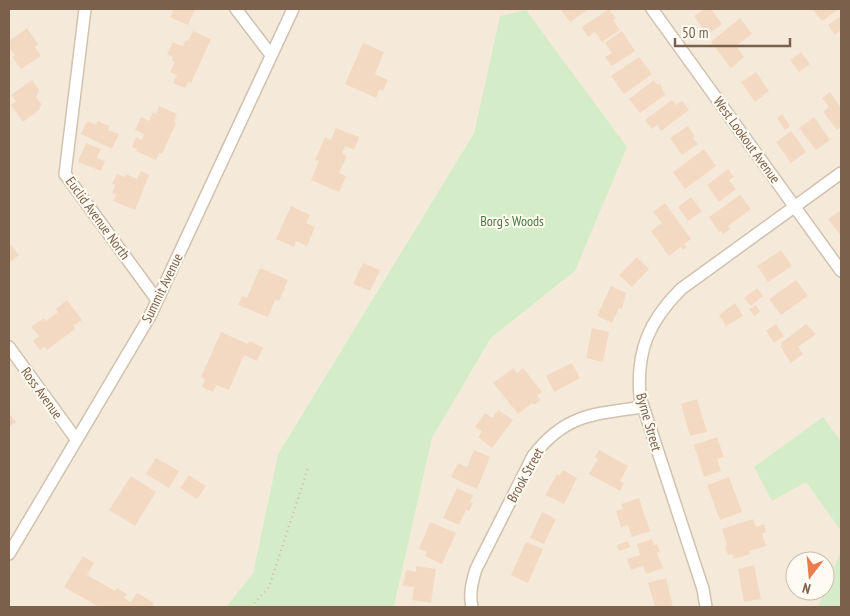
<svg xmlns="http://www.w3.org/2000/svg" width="850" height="616" font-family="'PT Sans Narrow',sans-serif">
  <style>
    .residential { fill: #f5ead9 }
    .green { fill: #d4edc8 }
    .building { fill: #f4d9c2 }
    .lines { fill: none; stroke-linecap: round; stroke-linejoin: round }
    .street-casing { stroke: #d1c1af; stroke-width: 14 }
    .path { stroke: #dabda4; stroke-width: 2.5; stroke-dasharray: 1 4; stroke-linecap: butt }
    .street { stroke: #fff; stroke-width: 11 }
    .labels { text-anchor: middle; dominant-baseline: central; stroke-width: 4; stroke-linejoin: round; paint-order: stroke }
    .street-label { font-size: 14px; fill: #7b604c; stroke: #fffbf2 }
    .park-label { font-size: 14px; fill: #4d7a41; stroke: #fffbf2 }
  </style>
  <rect width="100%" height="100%" fill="#fdf8eb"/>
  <polygon class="residential" points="9,9 841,9 841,441 823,417 806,481 841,531 841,550 825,590 825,561 795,561 795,591 825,591 818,607 394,607 432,438 491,338 575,271 500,16 474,133 278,454 253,573 226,607 9,607"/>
  <g class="green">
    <polygon points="526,10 627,147 575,271 491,338 432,438 394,607 226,607 253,573 278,454 474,133 500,16"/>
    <polygon points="823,417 841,441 841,531 806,482 772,501 754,467"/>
    <polygon points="841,550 841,607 818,607"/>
  </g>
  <g class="building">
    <polygon points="174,9 195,9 188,25 170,17"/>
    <polygon points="560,9 589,9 570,22"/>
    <polygon points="609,9 616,18 613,20 620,30 602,42 595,32 588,37 582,27"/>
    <polygon points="704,9 711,9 722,24 707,35 694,16"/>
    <polygon points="812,9 839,9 822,21"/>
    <polygon points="841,16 841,30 835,35 828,25"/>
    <polygon points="740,18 752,34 736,46 744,57 731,68 711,42"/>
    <polygon points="27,28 38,44 35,47 41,56 21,69 12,57 15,55 9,47 9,41"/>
    <polygon points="193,31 211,39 191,83 188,82 185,88 173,83 177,75 170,72 175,62 172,61 173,57 167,54 173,42 183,46 186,40 188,41"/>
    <polygon points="622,31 635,51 612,66 605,57 612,53 605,43"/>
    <polygon points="363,43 384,52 375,74 388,80 383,91 380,89 376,98 345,84"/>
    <polygon points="801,52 810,64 799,72 790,60"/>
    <polygon points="639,57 652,74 624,94 611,76"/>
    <polygon points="756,72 769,91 755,102 741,82"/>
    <polygon points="32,80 39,90 36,97 42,105 39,107 40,109 23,122 11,105 16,101 11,95"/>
    <polygon points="654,80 657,85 660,83 665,95 640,113 629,99"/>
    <polygon points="830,92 841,108 841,127 837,130 823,112 829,107 822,98"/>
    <polygon points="672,100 676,105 682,101 689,110 661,131 657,125 652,129 645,120"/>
    <polygon points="159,106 177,114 174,122 176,123 162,154 159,153 156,160 136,151 137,149 132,147 136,137 142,140 144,134 135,130 141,117 149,121 153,112 156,114"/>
    <polygon points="782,114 790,126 785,130 777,118"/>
    <polygon points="814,117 830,140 816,150 799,128"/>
    <polygon points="87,121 96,125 98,121 109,126 108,130 119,134 112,149 81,134"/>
    <polygon points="688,126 695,137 693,138 698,144 682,155 670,138"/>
    <polygon points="336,128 359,137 354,150 345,146 342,153 347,156 339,173 346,176 339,192 311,180 319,161 315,160 325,137 331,140"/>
    <polygon points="791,131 806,152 791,163 776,142"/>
    <polygon points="86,143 101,149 97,158 105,161 101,171 78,162"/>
    <polygon points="704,149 716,166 685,189 673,172"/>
    <polygon points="728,169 734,177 729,180 736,189 719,202 707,185"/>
    <polygon points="141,171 149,175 135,210 113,201 116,195 112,193 115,185 112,184 117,174 125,177 126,174 137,179"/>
    <polygon points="740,195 751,209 728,226 730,229 723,234 721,231 719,232 709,217"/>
    <polygon points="691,197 702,211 688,221 678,207"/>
    <polygon points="665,203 691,239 684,244 687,247 683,250 681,247 669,256 651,231 662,223 653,212"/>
    <polygon points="291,206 310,215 306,223 315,227 307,246 296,241 294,247 276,239"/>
    <polygon points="841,210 841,236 828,219"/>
    <polygon points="9,243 19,255 9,263"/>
    <polygon points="781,250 792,266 768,282 757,266"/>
    <polygon points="637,257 649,269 632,287 619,275"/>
    <polygon points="363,263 380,270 370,291 353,284"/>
    <polygon points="260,268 288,280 279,301 275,300 268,317 238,305 242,296 247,298"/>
    <polygon points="796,280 808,296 781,315 769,299"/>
    <polygon points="611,286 626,293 622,309 619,308 612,323 597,316"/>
    <polygon points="757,288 763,296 751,306 744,298"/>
    <polygon points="67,300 82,320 73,326 75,329 47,350 45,347 40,350 33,341 39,336 31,327 44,318 46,321 58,312 56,309"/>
    <polygon points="735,303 743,316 726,326 719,315"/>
    <polygon points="756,305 760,312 754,316 749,309"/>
    <polygon points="776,324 784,336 774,343 766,331"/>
    <polygon points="806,324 816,334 798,347 803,354 791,363 780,346 782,345 781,343"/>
    <polygon points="592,328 609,332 603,362 586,358"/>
    <polygon points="221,332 248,344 249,341 263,347 257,361 244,355 229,390 216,385 213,392 202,387 205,380 201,377"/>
    <polygon points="572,363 580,378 554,392 546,376"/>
    <polygon points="513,368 517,373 523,368 542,392 537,395 540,400 534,405 532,403 518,414 493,383"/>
    <polygon points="697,399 707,432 690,436 681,404"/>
    <polygon points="498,410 513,420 492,448 478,437 482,431 475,427 485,413 492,418"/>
    <polygon points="9,413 16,422 9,427"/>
    <polygon points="717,437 724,457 717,459 721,471 704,477 694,445"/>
    <polygon points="474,450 490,457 477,489 451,477 458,463 467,467"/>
    <polygon points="599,450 628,466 620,481 624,483 620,491 589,474 598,459 595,457"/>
    <polygon points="156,458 179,471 169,488 146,474"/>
    <polygon points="563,470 577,478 564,504 545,495 557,474 560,475"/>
    <polygon points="189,475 206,486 197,499 180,488"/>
    <polygon points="131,476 156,492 135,526 109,510"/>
    <polygon points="729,477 742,512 720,520 707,485"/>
    <polygon points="457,488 473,495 470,502 473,503 469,511 466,510 459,525 443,518"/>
    <polygon points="639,498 650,531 632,537 628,525 621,527 616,511 623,509 621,504"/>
    <polygon points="542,512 556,519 544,544 530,538"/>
    <polygon points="753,519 756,527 764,524 766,532 762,534 766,546 749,551 750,554 734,559 732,554 728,555 725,546 727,545 722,529"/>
    <polygon points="430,522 456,533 442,564 425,556 427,552 419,549"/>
    <polygon points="652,539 654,545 657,544 660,552 657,553 663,568 646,574 643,566 631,570 627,559 640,555 637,544"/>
    <polygon points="628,541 630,547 619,551 617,545"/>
    <polygon points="526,542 543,549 528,583 511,575"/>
    <polygon points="83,556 94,563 87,575 115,591 117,588 127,594 124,598 131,602 137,593 154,603 152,607 99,607 64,587"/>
    <polygon points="754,565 761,599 744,602 738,569"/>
    <polygon points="416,566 436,569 431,603 412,600 414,587 403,586 406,570 416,572"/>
    <polygon points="666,578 673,607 655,607 648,583"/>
  </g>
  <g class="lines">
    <g class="street-casing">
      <g id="street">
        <polyline points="85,9 65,174 157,300"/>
        <polyline points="236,9 271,55"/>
        <polyline points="652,9 841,271"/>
        <polyline points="9,347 76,439"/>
        <polyline points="9,554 150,316 293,9"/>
        <path d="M472,607C469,594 472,582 476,569L533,456C565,414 594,414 643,407"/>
        <path d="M706,607L703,589L640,397C636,351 649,321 681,289L841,173"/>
      </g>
    </g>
    <polyline class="path" points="251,607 269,587 308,468"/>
    <use href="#street" class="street"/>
  </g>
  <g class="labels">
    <g class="street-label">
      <text transform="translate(747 140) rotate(54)">West Lookout Avenue</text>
      <text transform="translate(98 218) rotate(54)">Euclid Avenue North</text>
      <text transform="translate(162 288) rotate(-64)">Summit Avenue</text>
      <text transform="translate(42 393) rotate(54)">Ross Avenue</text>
      <text transform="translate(649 422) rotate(74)">Byrne Street</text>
      <text transform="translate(525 475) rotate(-61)">Brook Street</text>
    </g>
    <g class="park-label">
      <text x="512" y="221">Borg's Woods</text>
    </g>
  </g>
  <rect width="850" height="616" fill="none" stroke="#7b604c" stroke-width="20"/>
  <g transform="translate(810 576) rotate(196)"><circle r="24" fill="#fffbf2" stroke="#cabdb0"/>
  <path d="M0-4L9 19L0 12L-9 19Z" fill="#ea7c4e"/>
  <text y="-8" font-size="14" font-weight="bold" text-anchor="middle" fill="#7b604c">N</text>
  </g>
  <path d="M675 38v8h115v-8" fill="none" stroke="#7b604c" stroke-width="2.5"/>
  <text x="682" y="38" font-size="15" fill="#7b604c" stroke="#fffbf2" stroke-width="4" paint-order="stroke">50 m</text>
</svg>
